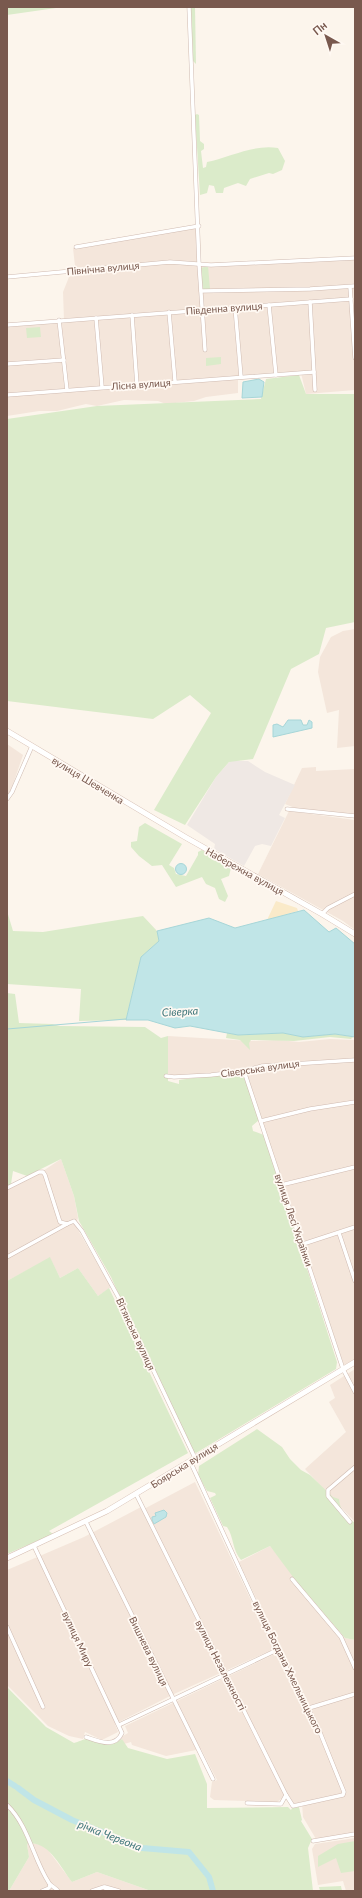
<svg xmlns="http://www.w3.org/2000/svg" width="362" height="1898" font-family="Lato,sans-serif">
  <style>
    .residential { fill: #f4e6db }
    .industrial { fill: #efe8e4 }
    .green { fill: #dbebca }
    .sand { fill: #faeac9 }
    .water { fill: #c0e5e7; stroke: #a7d6d8 }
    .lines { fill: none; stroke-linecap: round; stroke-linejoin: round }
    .stream { stroke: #a7d6d8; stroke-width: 1 }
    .river { stroke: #c0e5e7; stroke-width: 6 }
    .street-casing { stroke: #d0bbb1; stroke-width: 4.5 }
    .secondary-casing { stroke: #d5bdb1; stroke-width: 6 }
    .street { stroke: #fff; stroke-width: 3.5 }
    .secondary { stroke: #fff; stroke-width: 5 }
    .labels { text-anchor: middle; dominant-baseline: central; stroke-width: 3.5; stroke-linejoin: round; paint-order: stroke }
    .street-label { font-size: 10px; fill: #79594e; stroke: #fff9f3 }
    .water-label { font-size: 11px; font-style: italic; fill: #42787c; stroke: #fff9f3 }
  </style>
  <rect width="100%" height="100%" fill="#fcf5ec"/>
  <g class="residential">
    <polygon points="199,226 199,263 355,258 355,390 306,394 301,373 238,380 238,393 206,397 194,401 166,404 158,401 124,400 97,406 86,404 57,411 39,411 7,416 7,325 64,320 63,292 69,277 82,270 75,266 73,248"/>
    <polygon points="355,629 355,746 337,748 339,710 327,713 318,672 320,657 331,637 343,631"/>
    <polygon points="7,744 23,755 11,790 7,796"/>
    <polygon points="316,767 316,771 355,769 355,813 352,815 295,808 285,804 302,768"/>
    <polygon points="289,811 355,820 355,930 343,921 258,874"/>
    <polygon points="168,1036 251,1041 278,1040 299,1042 330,1039 355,1040 355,1359 344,1365 244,1069 197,1075 168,1075"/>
    <polygon points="61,1159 74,1196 78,1218 75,1225 111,1287 98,1296 78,1268 60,1278 50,1258 7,1281 7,1189 40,1173"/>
    <polygon points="355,1369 355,1522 305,1469 346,1432 329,1402 335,1398 330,1385"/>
    <polygon points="195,1482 274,1649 174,1694 115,1724 118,1732 102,1740 85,1732 83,1739 69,1736 48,1726 7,1685 7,1570 84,1537 141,1507 142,1510"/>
    <polygon points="270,1546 345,1638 355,1640 355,1833 316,1839 303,1817 302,1803 293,1805 288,1794 277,1802 214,1800 210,1797 212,1782 217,1780 201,1749 166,1756 132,1745 131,1742 124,1744 121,1737 128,1733 125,1726 281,1651 239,1562"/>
    <polygon points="355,1838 355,1891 346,1891 343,1881 318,1885 312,1849 315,1844"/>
    <polygon points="32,1843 45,1846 72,1882 97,1872 151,1891 9,1891 29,1857 27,1844"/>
  </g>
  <polygon class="industrial" points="230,761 248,761 265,772 295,785 279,815 285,818 271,846 262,844 255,846 244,866 214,849 215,844 187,825 216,777"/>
  <g class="green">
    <polygon points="7,7 63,7 7,15"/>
    <polygon points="191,7 195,7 196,64 193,61"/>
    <path d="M197,114L199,115L200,141L204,144V149L201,151L203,168L206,167L207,162C230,157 254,144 278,148L285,161L282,170L273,174L269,173L250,179L246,186L238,183L224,188L223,193H216L214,186L209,185L207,193L200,195L195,115Z"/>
    <polygon points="208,266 210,289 202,290 201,268"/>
    <polygon points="40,327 41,337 27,338 26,328"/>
    <polygon points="221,357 221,364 206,366 206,358"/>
    <polygon points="299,375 306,394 355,394 355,622 326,628 319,654 291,669 253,759 229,762 216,777 185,825 154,810 211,713 190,695 153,719 7,701 7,419 97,406 261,399 266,379"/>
    <polygon points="145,823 182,844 169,865 174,868 176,874 186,876 198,855 198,852 202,850 231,868 229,876 221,879 228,896 225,902 219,899 215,888 206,884 202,877 176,887 162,865 152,866 139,856 131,847 131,842 137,841 139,827"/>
    <polygon points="7,911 13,931 43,932 143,916 157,931 159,941 141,957 126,1020 79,1021 81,989 7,984"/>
    <polygon points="7,993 15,994 19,1023 52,1024 60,1026 145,1027 161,1038 168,1036 168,1081 179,1084 179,1080 238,1072 246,1075 259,1120 252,1126 253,1131 264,1135 337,1362 336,1369 196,1453 189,1449 111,1277 79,1221 74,1196 61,1159 27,1176 13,1171 11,1184 7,1186"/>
    <polygon points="227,1033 238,1035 283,1033 303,1037 335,1034 353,1037 351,1039 330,1037 294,1041 251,1040 249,1043 250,1050 240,1040 226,1038"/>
    <polygon points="50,1257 60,1278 78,1268 98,1296 109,1288 188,1453 49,1531 53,1534 7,1554 7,1281"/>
    <path d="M257,1429L282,1447L290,1459L301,1470L310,1475L333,1497L339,1499C340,1511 346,1516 355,1523V1640L345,1638L296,1581L270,1546L241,1560C232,1550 234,1537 227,1527L223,1526L210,1498L216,1495L215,1493L207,1491L198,1475L199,1466Z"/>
    <path d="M7,1687L46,1727L74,1743C78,1742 84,1739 86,1739C103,1739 103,1752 122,1739L128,1748L167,1759L195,1754L207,1784V1808L288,1807L291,1810L292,1808L299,1807L302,1820L301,1821L312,1839L308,1848L313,1891H151L97,1872L72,1882C61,1868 48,1839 27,1844L29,1857L9,1891H7Z"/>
    <polygon points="355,1841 355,1871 341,1873 336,1858 318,1867 318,1856 338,1844"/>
    <polygon points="341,1886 342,1891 320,1891 319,1887"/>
  </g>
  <polygon class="sand" points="276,901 297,908 298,911 267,920"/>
  <g class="water">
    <polygon points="259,379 264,382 262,397 242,398 243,382"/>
    <polygon points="288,720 301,720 303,725 307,725 309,720 312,722 312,728 273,737 273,725 277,724 283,727"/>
    <circle cx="181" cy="869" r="5.5"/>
    <polygon points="304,910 329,932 336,928 355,944 355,1037 335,1034 303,1037 283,1033 238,1035 190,1026 175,1028 148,1020 126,1020 141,957 159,941 157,931 209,918 235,928"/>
    <polygon points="164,1510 167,1513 166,1517 154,1524 152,1520 152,1517 156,1516 155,1513"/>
  </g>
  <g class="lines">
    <polyline class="stream" points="7,1029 126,1019"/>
    <g class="river">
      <polyline points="7,1781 15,1786"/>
      <polyline points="18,1788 34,1800 72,1820 142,1848 189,1852 209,1877 213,1891"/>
    </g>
    <g class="street-casing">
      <g id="street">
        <polyline points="189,7 199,264 205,350"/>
        <polyline points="76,247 199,226"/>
        <polyline points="7,277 170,262 211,265 355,258"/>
        <polyline points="350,287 355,358"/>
        <polyline points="201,291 310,289 355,286"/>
        <polyline points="310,302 315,390"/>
        <polyline points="269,305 276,375"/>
        <polyline points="235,307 241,377"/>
        <polyline points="169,312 175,381"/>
        <polyline points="132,315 137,385"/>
        <polyline points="96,318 102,387"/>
        <polyline points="59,320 67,390"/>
        <polyline points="7,325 351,299"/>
        <polyline points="7,364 64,360"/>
        <polyline points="7,395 314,372"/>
        <polyline points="7,799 12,792 32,746"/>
        <polyline points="287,809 355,816"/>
        <polyline points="322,914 328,908 355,894"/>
        <polyline points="244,1071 343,1369 355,1392"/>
        <polyline points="166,1076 174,1077 211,1075 244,1071 262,1066 355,1060"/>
        <polyline points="261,1121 310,1109 355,1102"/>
        <polyline points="281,1185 355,1167"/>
        <polyline points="7,1188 39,1172 43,1172 45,1175 60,1222 67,1224 74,1221 82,1231 121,1302 195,1458"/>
        <polyline points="339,1233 355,1281"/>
        <polyline points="303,1244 355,1227"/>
        <polyline points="7,1257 67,1224"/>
        <polyline points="190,1461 277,1650 317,1725 344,1792 343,1795 293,1806 286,1795"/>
        <polyline points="136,1494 286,1795 281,1804 247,1803"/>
        <polyline points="86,1522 213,1779"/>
        <polyline points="350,1522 328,1496 328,1490 355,1467"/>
        <path d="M34,1546L122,1733C115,1749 98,1741 86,1737"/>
        <polyline points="292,1579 341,1637 355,1668"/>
        <polyline points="7,1627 43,1707"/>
        <polyline points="309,1708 355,1694"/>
        <polyline points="119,1725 277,1650"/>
        <path d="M7,1805C29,1826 33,1859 49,1883C51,1886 56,1888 58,1891"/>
        <polyline points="313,1841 355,1834"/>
        <polyline points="105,1887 119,1891"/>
        <polyline points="42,1891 49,1888 50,1885"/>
        <polyline points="92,1891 104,1887 108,1891"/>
      </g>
    </g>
    <g class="secondary-casing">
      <g id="secondary">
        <polyline points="7,731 185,837 322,914 355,934"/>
        <polyline points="7,1558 107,1511 355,1362"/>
      </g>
    </g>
    <use href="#street" class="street"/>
    <use href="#secondary" class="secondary"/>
  </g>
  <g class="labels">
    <g class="street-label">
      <text transform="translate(103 268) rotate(-5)">Північна вулиця</text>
      <text transform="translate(224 308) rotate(-4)">Південна вулиця</text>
      <text transform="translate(141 384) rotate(-4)">Лісна вулиця</text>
      <text transform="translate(88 780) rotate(31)">вулиця Шевченка</text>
      <text transform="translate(245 871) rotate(29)">Набережна вулиця</text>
      <text transform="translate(260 1068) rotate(-8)">Сіверська вулиця</text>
      <text transform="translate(294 1220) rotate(71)">вулиця Лесі Українки</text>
      <text transform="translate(136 1334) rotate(65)">Вітянська вулиця</text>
      <text transform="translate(184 1465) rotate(-32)">Боярська вулиця</text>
      <text transform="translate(78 1639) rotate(65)">вулиця Миру</text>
      <text transform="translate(149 1651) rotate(64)">Вишнева вулиця</text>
      <text transform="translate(221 1665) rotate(63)">вулиця Незалежності</text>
      <text transform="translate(288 1667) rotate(64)">вулиця Богдана Хмельницького</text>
    </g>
    <g class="water-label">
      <text transform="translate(180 1011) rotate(-3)">Сіверка</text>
      <text transform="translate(110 1835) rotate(21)">річка Червона</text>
    </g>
  </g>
  <rect width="362" height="1898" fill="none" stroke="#79594e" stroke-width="16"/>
  <g transform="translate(326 36) rotate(321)" stroke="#fff9f3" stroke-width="3" paint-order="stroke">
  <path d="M0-3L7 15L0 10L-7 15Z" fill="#79594e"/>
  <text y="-6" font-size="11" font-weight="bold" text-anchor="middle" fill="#79594e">Пн</text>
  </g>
</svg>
